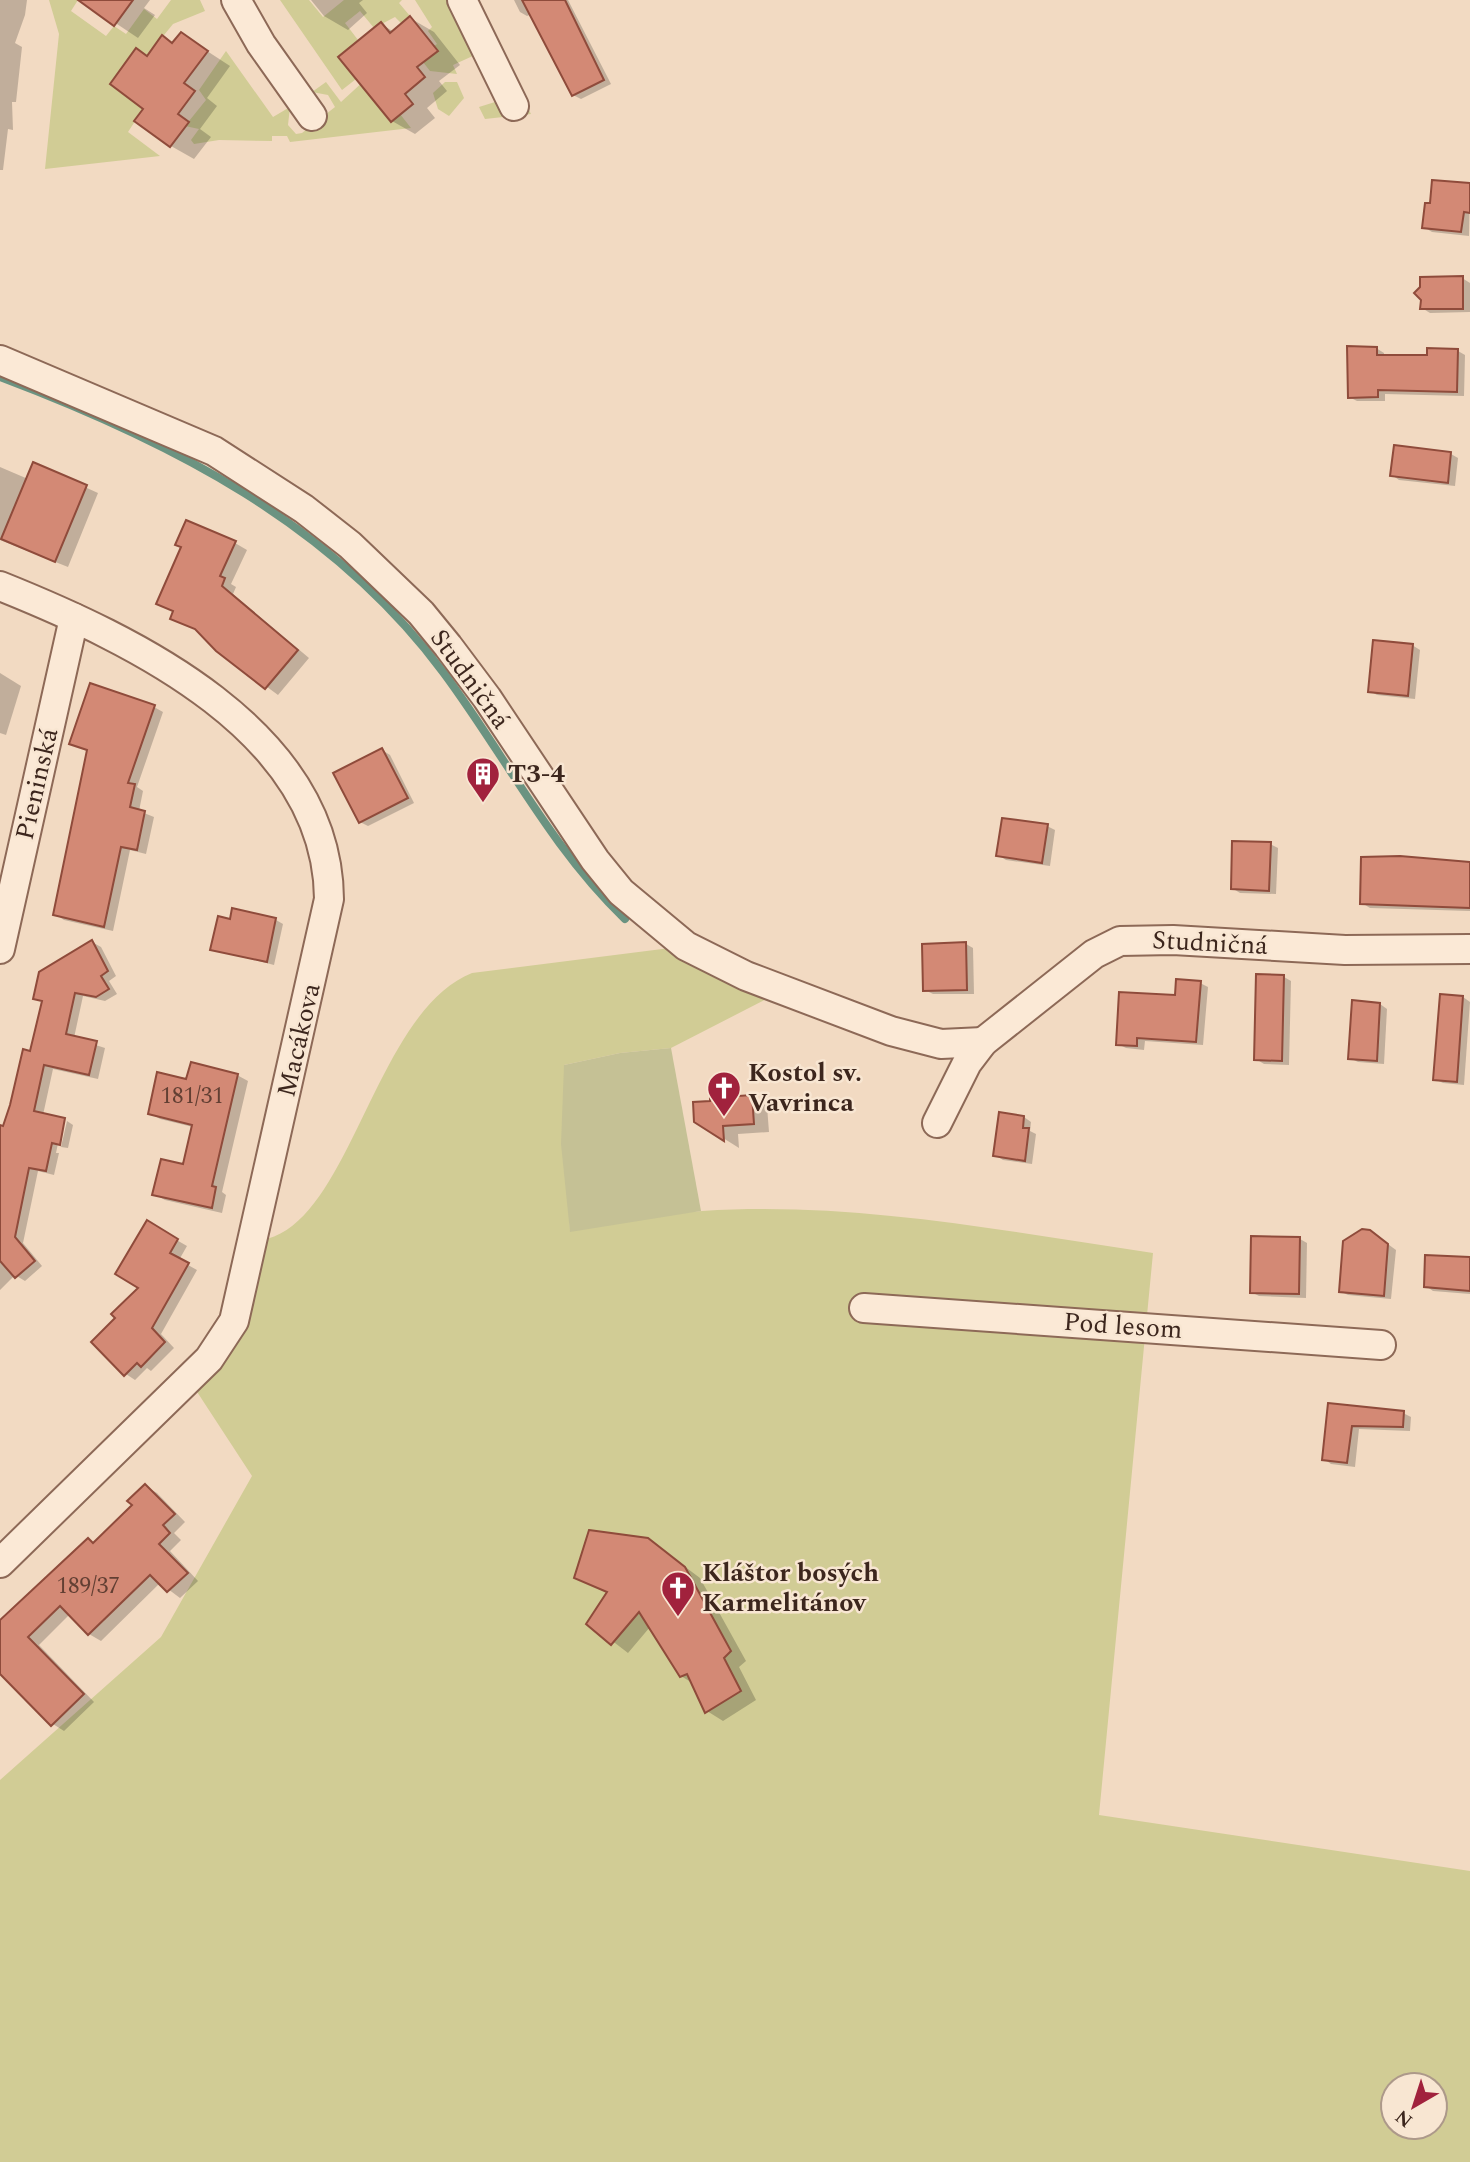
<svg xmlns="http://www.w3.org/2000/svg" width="1470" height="2162" font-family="Spectral,serif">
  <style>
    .green { fill: #d1cc95; fill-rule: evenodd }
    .cemetery { fill: #c5c195 }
    .shadow { fill: #0003 }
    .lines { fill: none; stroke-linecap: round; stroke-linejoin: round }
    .stream { stroke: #6b9381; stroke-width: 8 }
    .building { fill: #d38975; stroke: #8f4b3b; stroke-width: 2 }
    .minor-casing { stroke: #8d6957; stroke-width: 32 }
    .minor { stroke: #fbe9d6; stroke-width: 28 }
    .labels { text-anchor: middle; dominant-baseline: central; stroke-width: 5; stroke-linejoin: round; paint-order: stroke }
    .number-label { font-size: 23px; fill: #623f33 }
    .street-label { font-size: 26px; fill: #3c261d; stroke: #f8e6d2 }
    .poi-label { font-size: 26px; font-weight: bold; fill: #3c261d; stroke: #f8e6d2; text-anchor: start }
  </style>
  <rect width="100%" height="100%" fill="#f2dac2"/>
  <g class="green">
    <polygon points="49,0 78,0 71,11 106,36 114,26 126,34 144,9 157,19 171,0 200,0 205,11 173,24 147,56 136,48 110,84 143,109 128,132 160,156 45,169 59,34"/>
    <polygon points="280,0 309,0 323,17 344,0 402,0 399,3 410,16 401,23 395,17 374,28 360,11 345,23 358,40 338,57 356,79 342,90"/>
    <polygon points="415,0 448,0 475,55 453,65 457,74 430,71 423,62 437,51 434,46 437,44 428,31 432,27"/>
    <polygon points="226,51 273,117 290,107 288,125 296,134 302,133 335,107 328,95 312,92 326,82 341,102 365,80 365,90 390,122 400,114 411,128 290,142 287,136 272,136 272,141 219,140 194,144 191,140 199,129 185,126 206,100 199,90"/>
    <polygon points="445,82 457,82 464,98 449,116 438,109 433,93"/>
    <polygon points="495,102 501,107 526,104 531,114 485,119 479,107"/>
    <path d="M686,946L784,990L671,1048L620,1053L564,1065L570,1231C614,1225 658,1214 702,1211C853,1201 1004,1231 1153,1253L1099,1815L1470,1871V2162H0V1780L161,1637L252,1476L188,1378L209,1359L254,1241C350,1237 371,1013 472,973ZM1393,2085H1435V2127H1393Z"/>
  </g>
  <polygon class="cemetery" points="671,1048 701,1211 570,1232 561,1144 564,1065 620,1053"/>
  <g class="shadow">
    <polygon points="0,0 27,0 25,15 15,43 22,47 16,102 12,102 13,130 8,129 3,170 0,170"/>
    <polygon points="81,0 150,0 144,8 155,15 138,38"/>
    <polygon points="311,0 363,0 359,3 367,13 348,30 324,16"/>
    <polygon points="514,0 568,0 611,84 581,99 573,95 532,14 527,16 520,12"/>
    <polygon points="410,18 434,32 460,65 439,81 447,91 427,108 435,118 415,134 392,121 381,24 394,32"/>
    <polygon points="181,34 230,66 207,98 217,106 200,129 211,137 194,159 171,146 146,108 148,57 163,37 174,43"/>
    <polygon points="1470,185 1469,236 1432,232 1424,227"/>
    <polygon points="1462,278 1470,283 1470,312 1430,313 1422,308"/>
    <polygon points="1376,348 1384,353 1384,357 1429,357 1458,351 1465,355 1464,396 1385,394 1385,401 1357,401 1349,397"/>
    <polygon points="1451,454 1458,458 1455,486 1399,480 1392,475"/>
    <polygon points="34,464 98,493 68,567 0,540 0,467 28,479"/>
    <polygon points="235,543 247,550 231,584 236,587 233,594 309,658 278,695 217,650 199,631 172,618 183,547"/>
    <polygon points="1412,645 1420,650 1415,699 1377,695 1370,691"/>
    <polygon points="0,673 21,686 6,735 0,733"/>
    <polygon points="154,707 163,712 137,787 143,791 139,811 154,817 146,854 130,850 113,931 64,920 55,914 89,751 71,743"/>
    <polygon points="382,750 390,755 414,803 368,826 360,822"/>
    <polygon points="1047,826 1055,830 1050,866 1006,860 998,855"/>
    <polygon points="1270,844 1278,848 1276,894 1240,893 1232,888"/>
    <polygon points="1470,864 1470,911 1370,908 1362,903"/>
    <polygon points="276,920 283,924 274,965 212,949 231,921"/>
    <polygon points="92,942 101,947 116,976 109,981 117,994 105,1001 83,996 74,1038 105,1048 98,1079 53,1069 43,1115 63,1119 56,1153 59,1153 54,1175 38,1171 23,1243 42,1266 25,1281 15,1275 0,1290 0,1127 5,1128 32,1053 44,1003 35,998"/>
    <polygon points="966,944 973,948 974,994 933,994 925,990"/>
    <polygon points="1284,977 1291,981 1289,1065 1264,1064 1256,1059"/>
    <polygon points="1200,983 1208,987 1203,1045 1145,1041 1144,1050 1126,1048 1118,1044 1177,997"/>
    <polygon points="1463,997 1470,1002 1464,1085 1443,1083 1435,1079"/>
    <polygon points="1380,1004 1387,1009 1384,1064 1358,1062 1350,1058"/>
    <polygon points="237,1075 248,1081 222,1192 226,1195 222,1213 165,1200 154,1194 184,1166 193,1127 160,1119 150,1113 188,1081"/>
    <polygon points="751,1096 767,1106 769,1132 738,1134 739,1148 696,1121"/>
    <polygon points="1024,1117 1031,1122 1030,1131 1036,1134 1032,1164 1003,1160 995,1155"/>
    <polygon points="67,1121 73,1125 68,1148 61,1147"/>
    <polygon points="147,1223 187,1246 179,1260 197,1270 161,1334 174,1348 151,1371 147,1368 135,1380 126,1374 118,1318 141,1287"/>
    <polygon points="1370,1231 1396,1250 1391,1299 1348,1295 1340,1291"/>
    <polygon points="1300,1239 1307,1243 1306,1298 1259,1296 1251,1292"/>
    <polygon points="1470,1259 1470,1294 1433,1291 1426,1286"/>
    <polygon points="1330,1405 1403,1413 1411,1417 1410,1431 1359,1429 1355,1467 1331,1464 1324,1459"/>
    <polygon points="145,1486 157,1493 185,1522 174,1533 181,1540 170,1551 198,1581 180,1598 160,1583 101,1641 89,1634 70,1614 39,1645 94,1702 64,1731 53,1724 0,1674 0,1623 88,1540 94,1544 134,1505"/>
    <polygon points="648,1539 700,1578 746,1661 739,1667 756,1700 723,1721 707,1711 694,1684 681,1676 650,1627 628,1653 589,1623 609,1594 576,1578"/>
  </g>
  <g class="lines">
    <path class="stream" d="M0,377C170,441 332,523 443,672C505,755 550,847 625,919"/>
  </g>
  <g class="building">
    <polygon points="78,0 133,0 114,26"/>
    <polygon points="522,0 565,0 604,80 572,96"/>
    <polygon points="410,16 438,51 417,67 425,77 405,94 413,104 391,122 338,57 381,22 390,33"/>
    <polygon points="181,32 208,51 184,83 195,91 178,114 189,122 170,147 134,121 143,109 110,84 136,48 147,56 162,35 172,43"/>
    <polygon points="1432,180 1470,183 1470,213 1464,212 1461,232 1422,228 1425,203 1430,203"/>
    <polygon points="1463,276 1463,309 1420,309 1421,300 1414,293 1420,287 1420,277"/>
    <polygon points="1347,346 1377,347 1377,355 1427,355 1427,348 1458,349 1457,392 1378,390 1378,397 1348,398"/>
    <polygon points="1394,445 1451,452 1448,483 1390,476"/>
    <polygon points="33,462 87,485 55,562 1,539"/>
    <polygon points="186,520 236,541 220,576 225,578 222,586 298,650 265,689 216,651 195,629 170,619 173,611 156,604 181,547 175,545"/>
    <polygon points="1373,640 1413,644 1408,696 1368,692"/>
    <polygon points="90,683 155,705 128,783 135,784 130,807 145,811 137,850 121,847 104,927 53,915 87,750 69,744"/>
    <polygon points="382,748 408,798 359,823 333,773"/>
    <polygon points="1002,818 1048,824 1042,863 996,856"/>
    <polygon points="1232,841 1271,842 1269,891 1231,889"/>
    <polygon points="1400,856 1470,862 1470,908 1360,904 1361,857"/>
    <polygon points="232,908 276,918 267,962 210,950 218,916 230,919"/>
    <polygon points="92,940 108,971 101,976 109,989 96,997 75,993 66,1034 97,1041 89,1075 44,1065 34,1111 65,1118 60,1145 52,1143 46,1171 29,1168 15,1237 35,1261 15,1278 0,1261 0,1125 3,1126 10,1105 23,1049 30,1051 42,1001 33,999 39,972"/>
    <polygon points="966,942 967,990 923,991 922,944"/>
    <polygon points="1256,974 1284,975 1282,1061 1254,1060"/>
    <polygon points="1176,979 1201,981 1196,1042 1137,1038 1137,1046 1116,1045 1119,992 1175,995"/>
    <polygon points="1440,994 1463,996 1457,1082 1433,1080"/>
    <polygon points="1352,1000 1380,1003 1377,1061 1348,1059"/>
    <polygon points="191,1062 238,1074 212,1186 216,1187 212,1208 152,1195 161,1159 183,1164 192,1125 148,1114 157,1072 186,1079"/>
    <polygon points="752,1095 754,1124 723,1126 724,1141 694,1122 693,1102 710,1101 710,1098"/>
    <polygon points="999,1112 1024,1116 1023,1128 1029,1128 1025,1161 993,1156"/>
    <polygon points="147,1220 178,1239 170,1253 189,1263 152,1328 165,1342 141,1367 137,1363 124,1376 91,1342 115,1318 111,1314 138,1288 115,1274"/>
    <polygon points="1362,1229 1370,1230 1388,1244 1384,1296 1339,1292 1343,1241"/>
    <polygon points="1251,1236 1300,1237 1299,1294 1250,1293"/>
    <polygon points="1425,1255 1470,1257 1470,1291 1424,1287"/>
    <polygon points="1328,1403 1404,1411 1403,1427 1352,1426 1347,1463 1322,1460"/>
    <polygon points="145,1484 175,1514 163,1525 170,1533 159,1544 188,1573 167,1592 150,1575 88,1635 60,1606 28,1637 84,1694 51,1726 0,1674 0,1620 88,1538 93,1543 132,1505 127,1501"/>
    <polygon points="589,1530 648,1538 685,1567 731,1651 724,1658 741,1691 705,1713 687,1674 680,1677 639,1612 611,1645 586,1624 607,1592 574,1578"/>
  </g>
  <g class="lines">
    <g class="minor-casing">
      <g id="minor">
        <polyline points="236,0 261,44 312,116"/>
        <polyline points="462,0 514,106"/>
        <polyline points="0,360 214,451 304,509 350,545 421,613 448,646 487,698 595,860 621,892 686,946 746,976 891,1031 941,1044 983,1042"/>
        <path d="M0,586C132,639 328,731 329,899L234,1321L209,1359L0,1563"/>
        <polyline points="0,949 74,618"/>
        <polyline points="937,1123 967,1063 983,1042 1094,954 1120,941 1173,940 1345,950 1470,949"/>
        <polyline points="864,1308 1381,1345"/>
      </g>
    </g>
    <use href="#minor" class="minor"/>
  </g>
  <defs>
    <g id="building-pin" transform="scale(1.75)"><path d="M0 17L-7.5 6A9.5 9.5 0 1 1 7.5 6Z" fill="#a1223d" stroke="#f8e6d2"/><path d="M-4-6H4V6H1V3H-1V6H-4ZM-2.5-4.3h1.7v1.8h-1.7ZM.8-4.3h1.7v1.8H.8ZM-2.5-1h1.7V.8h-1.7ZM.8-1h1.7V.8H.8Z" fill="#fff"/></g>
    <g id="church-pin" transform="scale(1.75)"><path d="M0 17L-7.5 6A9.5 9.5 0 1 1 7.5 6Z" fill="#a1223d" stroke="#f8e6d2"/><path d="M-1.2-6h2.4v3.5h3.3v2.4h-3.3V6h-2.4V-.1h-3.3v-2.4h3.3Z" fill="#fff"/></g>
  </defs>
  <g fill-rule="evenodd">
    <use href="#building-pin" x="483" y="774"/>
    <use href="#church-pin" x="724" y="1088"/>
    <use href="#church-pin" x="678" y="1588"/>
  </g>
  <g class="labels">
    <g class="number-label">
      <text x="192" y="1096">181/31</text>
      <text x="88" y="1586">189/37</text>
    </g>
    <g class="street-label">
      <text transform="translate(470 679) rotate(54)">Studničná</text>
      <text transform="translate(37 784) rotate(-77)">Pieninská</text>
      <text transform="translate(1210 943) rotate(3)">Studničná</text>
      <text transform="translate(299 1040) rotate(-77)">Macákova</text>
      <text transform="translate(1123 1326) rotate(4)">Pod lesom</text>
    </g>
    <g class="poi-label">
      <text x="508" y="774">T3-4</text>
      <text x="748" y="1073">Kostol sv.<tspan x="748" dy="30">Vavrinca</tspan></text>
      <text x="702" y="1573">Kláštor bosých<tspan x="702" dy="30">Karmelitánov</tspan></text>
    </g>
  </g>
  <g transform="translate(1414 2106) rotate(219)"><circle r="33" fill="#f8e6d2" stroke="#ad998a" stroke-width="2"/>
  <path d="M0-5L12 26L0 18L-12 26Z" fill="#a1223d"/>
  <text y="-10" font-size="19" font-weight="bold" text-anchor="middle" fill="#3c261d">N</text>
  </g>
</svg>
